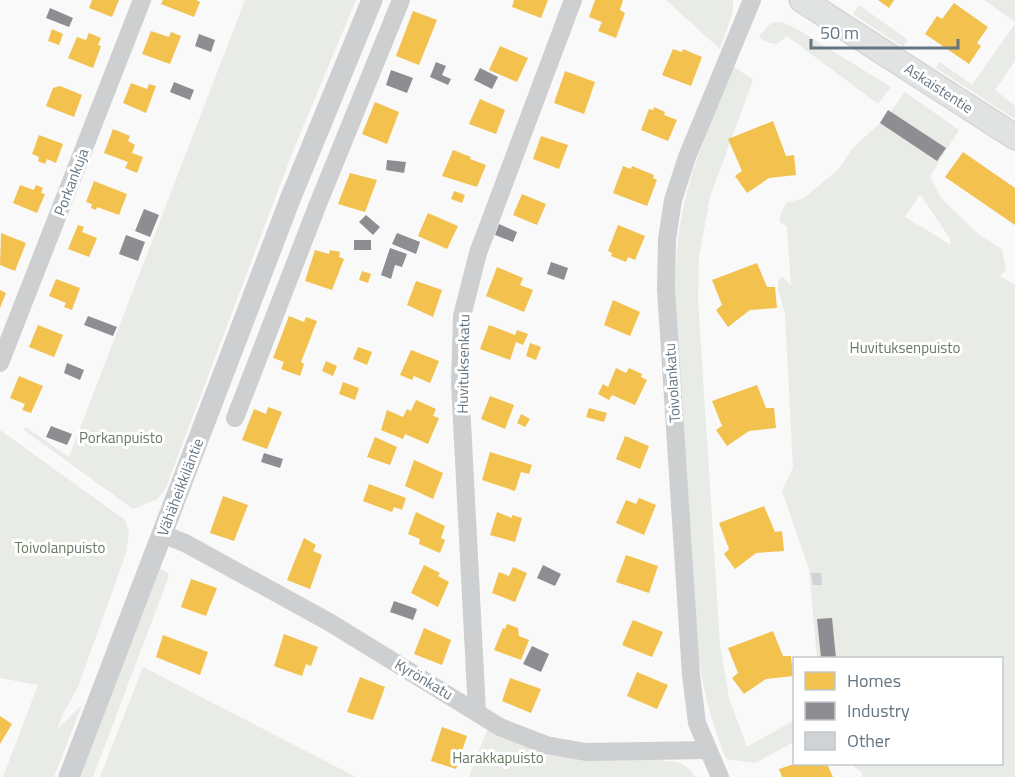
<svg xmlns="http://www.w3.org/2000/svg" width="1015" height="777" font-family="'Titillium Web',sans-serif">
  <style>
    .green { fill: #e8ebe6; fill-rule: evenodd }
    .homes { fill: #f2c14e }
    .industry { fill: #8d8d92 }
    .building { fill: #d0d2d3 }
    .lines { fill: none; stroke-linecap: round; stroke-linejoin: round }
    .secondary-casing { stroke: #d5d6d7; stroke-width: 27 }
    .minor { stroke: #cecfd0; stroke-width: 18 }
    .tertiary { stroke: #cecfd0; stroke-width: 21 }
    .secondary { stroke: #e1e2e2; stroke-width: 24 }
    .labels { text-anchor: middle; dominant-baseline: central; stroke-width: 6; stroke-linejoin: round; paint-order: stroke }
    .street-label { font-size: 15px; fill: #657683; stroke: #fff }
    .park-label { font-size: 15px; fill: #687a64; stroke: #fff }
  </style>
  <rect width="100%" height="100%" fill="#f9f9f9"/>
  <g class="green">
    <polygon points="245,0 356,0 293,151 165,490 157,499 133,509 24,430 26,427 69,457"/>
    <polygon points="666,0 733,0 733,12 720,49"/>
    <polygon points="984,0 1015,0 1015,22"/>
    <polygon points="859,5 908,40 903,47 853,14"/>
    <path d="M778,22L784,23L797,29L891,87L878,104L787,36L777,44C768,43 764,42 759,36L771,23Z"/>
    <polygon points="1015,24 1015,61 995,90 1015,106 1015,119 936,68 940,62 972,85"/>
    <path d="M733,66L753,80L710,197L699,257L698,298L720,645L729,698L747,747L794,720V742L755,763L726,759C711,722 702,686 697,646L675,319C675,283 675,249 682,214C692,163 715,114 733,66Z"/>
    <path d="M905,92L959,130L930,176L941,198L978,234L1002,249L1006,270L1000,276L1015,285V777H862V773L851,764H1002V658H817L809,569L782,491L793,468L785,314L778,289V281L783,277L791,286L787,226L780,222V216L786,203L804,198L839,169L852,149L880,123L882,124ZM920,194L949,237L951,245L905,217Z"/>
    <polygon points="0,430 125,520 129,532 126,553 78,687 63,714 57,729 82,705 54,777 3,777 38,685 0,678"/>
    <polygon points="160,569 167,572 169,576 93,777 80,777"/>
    <polygon points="143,667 356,777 100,777"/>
    <path d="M488,728L664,757V761C678,761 688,764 695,777H469Z"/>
  </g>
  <g class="homes">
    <polygon points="92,0 119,0 112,17 89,8"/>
    <polygon points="163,0 196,0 200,2 194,17 161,4"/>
    <polygon points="514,0 548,0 541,18 512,7"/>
    <polygon points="595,0 623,0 620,10 625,13 616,38 598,31 602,22 589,17"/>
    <polygon points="878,0 894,0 889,8"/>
    <polygon points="954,3 988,27 977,43 981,46 969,64 925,34 937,16 942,19"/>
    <polygon points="413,11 437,20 419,65 396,56"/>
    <polygon points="52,29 63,34 59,45 48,41"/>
    <polygon points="151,31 169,37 171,32 181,36 170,64 142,54"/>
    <polygon points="89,33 101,38 98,45 101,46 93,68 68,58 77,37 86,40"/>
    <polygon points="500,46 528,58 517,82 489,70"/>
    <polygon points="673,49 682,52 683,49 702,57 691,86 662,75"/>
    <polygon points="565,71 595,82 584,114 554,103"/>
    <polygon points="131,83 147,89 149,84 156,86 146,113 123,103"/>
    <polygon points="60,86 82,95 74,117 46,106 53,88"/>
    <polygon points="480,99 505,110 496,134 469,124"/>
    <polygon points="375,102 399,112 387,144 362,134"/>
    <polygon points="654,107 665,112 664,115 677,120 668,141 641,130 649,109 653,110"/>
    <polygon points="773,121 786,156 794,155 796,175 769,178 747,193 735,176 742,171 728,139"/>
    <polygon points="113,129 130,136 128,141 135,145 132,153 143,157 137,173 125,168 128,162 104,153"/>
    <polygon points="39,135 63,144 56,163 47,159 45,164 38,161 39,157 32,154"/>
    <polygon points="541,136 568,145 559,169 533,159"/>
    <polygon points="453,150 471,157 470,159 486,165 477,187 442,176"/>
    <polygon points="963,152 1015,188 1015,225 945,177"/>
    <polygon points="623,166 631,169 632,166 654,175 653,178 657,180 647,206 613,193"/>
    <polygon points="350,173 377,180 365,212 338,204"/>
    <polygon points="94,181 127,194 119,215 97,207 96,210 91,208 92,204 86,202"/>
    <polygon points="20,185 34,190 36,185 43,188 41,193 45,194 37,213 13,203"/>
    <polygon points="454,191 465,195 462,203 451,199"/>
    <polygon points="522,194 546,204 537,225 513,215"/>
    <polygon points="428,213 458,226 447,249 418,236"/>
    <polygon points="78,225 84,227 82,232 97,238 89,257 68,249"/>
    <polygon points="618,225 645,236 635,260 628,257 626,262 611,256 612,253 608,251"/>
    <polygon points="1,233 26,243 15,271 0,265"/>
    <polygon points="315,250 329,254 330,250 340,252 339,257 344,259 332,290 305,281"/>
    <polygon points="757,263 767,287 775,287 777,308 750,310 728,327 716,310 722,305 712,280"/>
    <polygon points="497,267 523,278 520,285 533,290 524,312 486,296"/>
    <polygon points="362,271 371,274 368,283 359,280"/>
    <polygon points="56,279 80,288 72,310 64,307 66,303 49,296"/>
    <polygon points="416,281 442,290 433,317 407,305"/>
    <polygon points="0,290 6,293 0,308"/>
    <polygon points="613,300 640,312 630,336 604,325"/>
    <polygon points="289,316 304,322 306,317 317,321 301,362 304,364 300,376 281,369 284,362 273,358"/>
    <polygon points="38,325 63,335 54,357 29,347"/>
    <polygon points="489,325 515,335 517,330 528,334 523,345 516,342 510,360 480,349"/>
    <polygon points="530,343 541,347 536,360 526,356"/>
    <polygon points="358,347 372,352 367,365 353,359"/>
    <polygon points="411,350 439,361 430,383 414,376 412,380 400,375"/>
    <polygon points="326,361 337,366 333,376 322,371"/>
    <polygon points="616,368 626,373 629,368 642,374 641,377 647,380 635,405 612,395 609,400 598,394 603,384 608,387"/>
    <polygon points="19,376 43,386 31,413 22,410 25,404 10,398"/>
    <polygon points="343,382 359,388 355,400 339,394"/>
    <polygon points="757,385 766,408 774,408 776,428 749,431 727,446 716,430 722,426 712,401"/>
    <polygon points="490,396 514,405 505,429 481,419"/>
    <polygon points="416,400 436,409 433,416 439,418 428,444 405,434 403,439 381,430 387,410 403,417 407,409 411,411"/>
    <polygon points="268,407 282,412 267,449 242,440 254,409 266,414"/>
    <polygon points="589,408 607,413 604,422 586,417"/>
    <polygon points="521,414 530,419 525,427 517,423"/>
    <polygon points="625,436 649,446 640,469 616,459"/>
    <polygon points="375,437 397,447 390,465 367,457"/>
    <polygon points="490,452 532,465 529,474 521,472 515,491 482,480"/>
    <polygon points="414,460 443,473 433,499 405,486"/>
    <polygon points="369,484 406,498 402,510 394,507 392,512 363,501"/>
    <polygon points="223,496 248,505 234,541 210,533"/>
    <polygon points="639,498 656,505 644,535 616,523 626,500 636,504"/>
    <polygon points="764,506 775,532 782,531 784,551 756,553 735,569 724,554 729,549 719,523"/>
    <polygon points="416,512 445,526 441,538 445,540 440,553 419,544 420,539 408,534"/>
    <polygon points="497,512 512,518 512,515 522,518 515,542 490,535"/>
    <polygon points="304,538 316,545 313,551 322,555 310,589 287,580"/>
    <polygon points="626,555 658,566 649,593 616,582"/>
    <polygon points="424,565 440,573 438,576 449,582 438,607 411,593"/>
    <polygon points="513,567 527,573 515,602 492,593 499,572 509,576"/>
    <polygon points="191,579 217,588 206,616 181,607"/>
    <polygon points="633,620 663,632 652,657 622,645"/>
    <polygon points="507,624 518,628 519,636 529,640 521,660 494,650 503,628 505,629"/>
    <polygon points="424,628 451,640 442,665 414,654"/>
    <polygon points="773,631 783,656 791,656 793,676 766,679 744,694 732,678 738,673 728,648"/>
    <polygon points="284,634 318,647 311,666 306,664 302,676 274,666"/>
    <polygon points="163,635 208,652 200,675 156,657"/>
    <polygon points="637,672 668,685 657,709 627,696"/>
    <polygon points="360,677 385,687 373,720 347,712"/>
    <polygon points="510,678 541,689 531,713 502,701"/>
    <polygon points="0,716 12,724 0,744"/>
    <polygon points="442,727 467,736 456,769 431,761"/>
    <polygon points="794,764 827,764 833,777 782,777 779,769"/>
  </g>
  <g class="industry">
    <polygon points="50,8 73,18 69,27 46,18"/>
    <polygon points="199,34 215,40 211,52 195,46"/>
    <polygon points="436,62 446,66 442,75 451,79 448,85 430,77"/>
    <polygon points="480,68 498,77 492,89 474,80"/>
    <polygon points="391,70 413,78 407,93 386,85"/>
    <polygon points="174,82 194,90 190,100 170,92"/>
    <polygon points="888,110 946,148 937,161 880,123"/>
    <polygon points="387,160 406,162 404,173 386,170"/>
    <polygon points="144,209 159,215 150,237 135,231"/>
    <polygon points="366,215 380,227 373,235 359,222"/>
    <polygon points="499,224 517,232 513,242 495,235"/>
    <polygon points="397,233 420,242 416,254 392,244"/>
    <polygon points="126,235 145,242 138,261 119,254"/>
    <rect x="354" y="240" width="17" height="10"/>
    <polygon points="390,248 407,254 402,267 395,265 391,279 381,275"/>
    <polygon points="551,262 568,268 564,280 547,274"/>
    <polygon points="88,316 117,327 113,336 84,325"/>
    <polygon points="67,363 84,370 80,380 64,373"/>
    <polygon points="51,426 72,434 67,445 46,437"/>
    <polygon points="264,453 283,459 280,468 261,462"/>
    <polygon points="543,565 561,574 555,586 537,578"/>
    <polygon points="394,601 417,609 413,620 390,612"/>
    <polygon points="832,618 836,658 821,658 817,619"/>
    <polygon points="532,646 549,654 541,672 523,664"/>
  </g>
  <polygon class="building" points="811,573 821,573 822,585 813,585"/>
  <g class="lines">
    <g class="secondary-casing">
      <polyline id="secondary" points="802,0 1015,137"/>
    </g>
    <g class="minor">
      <polyline points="0,363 142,0"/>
      <polyline points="235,418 318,204 401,0"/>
      <polyline points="162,534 185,543 329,622 500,727 546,745 586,752 707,750"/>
      <polyline points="477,712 460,383 462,316 478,253 573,0"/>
      <polyline points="720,777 697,723 691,675 666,289 667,239 673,200 687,157 752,0"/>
    </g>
    <polyline class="tertiary" points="69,777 291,197 372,0"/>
    <use href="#secondary" class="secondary"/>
  </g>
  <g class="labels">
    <g class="street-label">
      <text transform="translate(939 88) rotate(33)">Askaistentie</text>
      <text transform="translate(71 182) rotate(-69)">Porkankuja</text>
      <text transform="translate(463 364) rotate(-89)">Huvituksenkatu</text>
      <text transform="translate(672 383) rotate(-94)">Toivolankatu</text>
      <text transform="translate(180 487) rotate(-69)">Vähäheikkiläntie</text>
      <text transform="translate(424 679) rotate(31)">Kyrönkatu</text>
    </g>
    <g class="park-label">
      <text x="905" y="347">Huvituksenpuisto</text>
      <text x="121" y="437">Porkanpuisto</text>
      <text x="60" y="547">Toivolanpuisto</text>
      <text x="498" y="757">Harakkapuisto</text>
    </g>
  </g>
  <rect x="793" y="657" width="210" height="108" fill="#ffffff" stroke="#c1c8cd" stroke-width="1.5"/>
  <rect x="805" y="672" width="30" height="18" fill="#f2c14e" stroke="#c1c8cd" stroke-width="1.5"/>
  <text x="847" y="687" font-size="18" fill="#657683">Homes</text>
  <rect x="805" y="702" width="30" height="18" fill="#8d8d92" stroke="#c1c8cd" stroke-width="1.5"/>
  <text x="847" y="717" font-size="18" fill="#657683">Industry</text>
  <rect x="805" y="732" width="30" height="18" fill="#d0d2d3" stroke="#c1c8cd" stroke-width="1.5"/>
  <text x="847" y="747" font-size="18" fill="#657683">Other</text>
  <path d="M811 39v9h147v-9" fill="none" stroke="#657683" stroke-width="3"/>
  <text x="820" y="39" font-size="18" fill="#657683" stroke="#ffffff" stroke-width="4.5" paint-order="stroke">50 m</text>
</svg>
